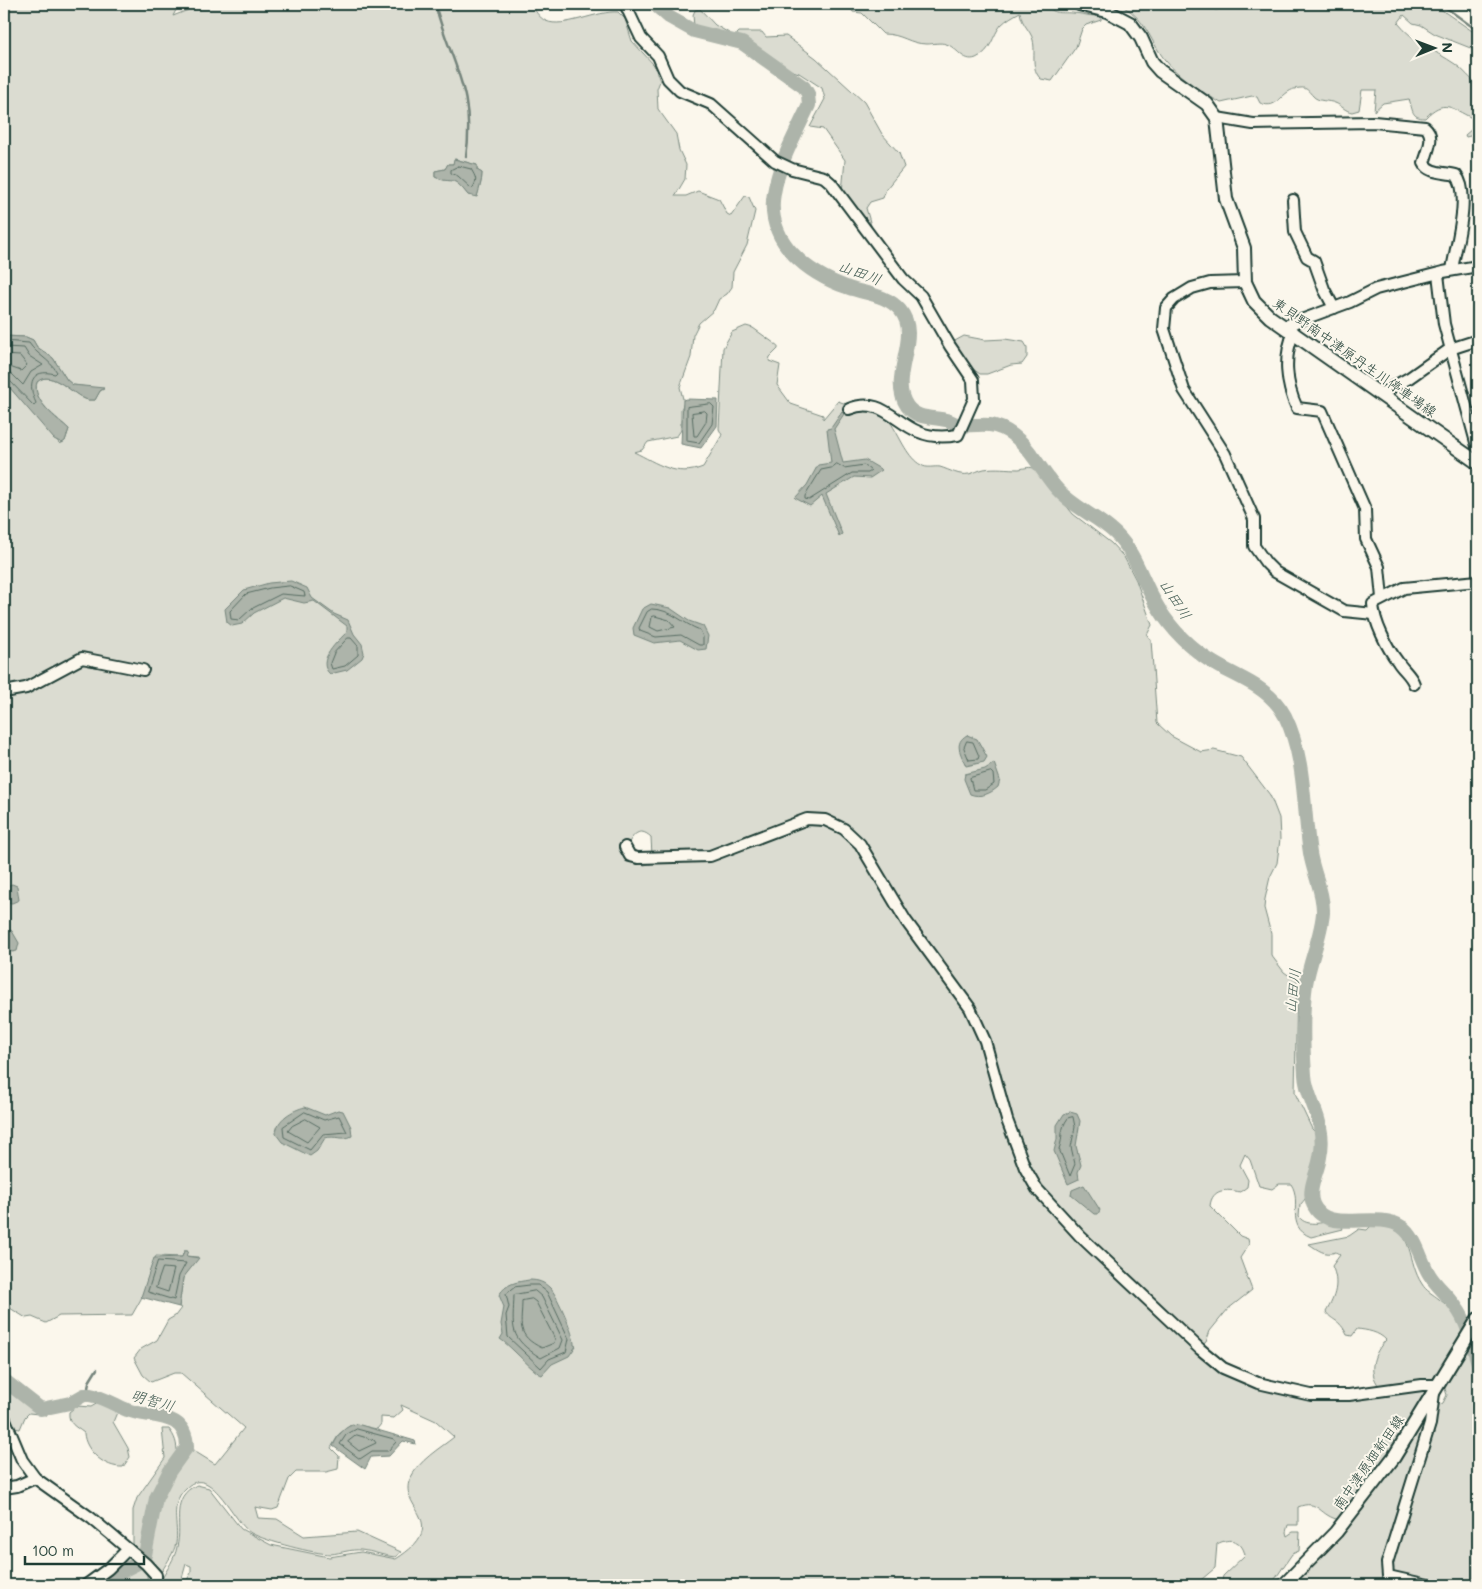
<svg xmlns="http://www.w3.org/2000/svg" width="1482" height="1589" font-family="Mali,'Klee One',sans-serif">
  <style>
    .green { fill: #dbdcd1; stroke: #7d8c82; fill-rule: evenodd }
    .water { fill: #adb4aa; stroke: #74847b }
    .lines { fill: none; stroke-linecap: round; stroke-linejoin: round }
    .shore { stroke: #586d63; stroke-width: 1 }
    .stream { stroke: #74847b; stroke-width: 2.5 }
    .river { stroke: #adb4aa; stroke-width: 14 }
    .minor-casing { stroke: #1f3d34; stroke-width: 14 }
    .major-casing { stroke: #1f3d34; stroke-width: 16 }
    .minor { stroke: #fbf7ec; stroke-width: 10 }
    .major { stroke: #fbf7ec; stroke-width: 12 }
    .labels { text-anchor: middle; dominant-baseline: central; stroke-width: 4; stroke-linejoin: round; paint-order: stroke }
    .street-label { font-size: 14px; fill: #1f3d34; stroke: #fbf7ec }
    .water-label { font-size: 15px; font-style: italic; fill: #425b52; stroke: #fbf7ec }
  </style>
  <rect width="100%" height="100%" fill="#fbf7ec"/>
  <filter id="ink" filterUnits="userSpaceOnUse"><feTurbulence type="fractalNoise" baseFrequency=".02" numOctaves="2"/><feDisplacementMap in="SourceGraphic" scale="10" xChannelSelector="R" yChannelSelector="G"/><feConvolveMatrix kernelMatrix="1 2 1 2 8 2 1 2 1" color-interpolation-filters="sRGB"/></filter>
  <g filter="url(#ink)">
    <g class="green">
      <path d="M4,4H179L173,16L188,10V4H531C535,10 539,18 546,21C563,29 598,10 618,12L625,19L632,41L654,65L660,81L657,89L658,109L676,134L679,150L686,165L685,179L675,196H686L698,191L719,199L727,214L731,216L745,196L749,197L755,211L747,245L733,272L732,287L727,294L719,299L714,310L699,323L693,335L691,357L680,387L684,403L681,409V430L677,436L648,442L642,450L634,452C657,463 676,478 703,467L722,435L719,429L723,348L732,332L746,326L753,328L778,346V349L770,357L769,361L780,365L777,385L791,404L823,415V419L838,401L849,405L851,410C893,390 895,451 921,465C927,469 934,466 940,467C950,470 959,476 969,474C974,473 979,470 984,469C996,467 1007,469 1019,469C1026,468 1029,466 1037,469L1073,514L1111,543L1124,557L1136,580L1152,625L1147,635L1151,640L1157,723L1171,736L1201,752L1214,750L1241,757L1270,795L1279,818L1280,839L1277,863L1270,877L1265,899L1264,908L1271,934V955L1284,972L1297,981L1295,1093L1312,1129L1315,1132L1322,1131L1324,1137C1322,1163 1317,1187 1300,1205L1299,1217C1307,1228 1326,1222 1338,1219L1343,1229L1311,1237C1284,1226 1303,1202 1291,1184H1279L1272,1189L1259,1186L1250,1160L1245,1154L1240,1165L1248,1180L1247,1187L1240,1192C1227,1189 1212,1188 1210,1206L1240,1236L1248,1239L1249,1244L1240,1258L1252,1290L1228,1309L1210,1331L1206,1342L1201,1346L1094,1245L1093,1251L1170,1323L1181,1338L1199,1350L1223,1372L1237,1380L1283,1391L1328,1398L1382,1393L1416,1387L1429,1391L1390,1453L1342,1517L1336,1519C1319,1514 1318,1499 1298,1507V1525H1288L1286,1532L1287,1536L1293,1532H1300L1299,1551L1292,1554L1271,1585H1221L1223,1576L1245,1555C1242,1540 1230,1537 1217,1544L1215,1568L1195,1585H184L191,1573V1566L186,1564L180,1585L163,1584L162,1579C167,1569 175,1558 177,1547C183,1524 169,1497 197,1485L209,1488L241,1529L271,1545L329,1557L361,1552L396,1559C454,1522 397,1508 410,1479C419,1460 439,1449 454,1437L436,1421L401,1405L403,1410L394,1418L381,1417V1424L377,1429L352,1424L339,1434L331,1448L339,1456L338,1469L326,1472H296L289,1479L278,1508L272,1510L255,1507L258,1518L277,1519L304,1536L357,1532L401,1552L395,1557C383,1556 373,1551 361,1550C351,1549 341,1553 331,1554C315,1554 265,1541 251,1533C232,1521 211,1461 185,1489C169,1505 179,1525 176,1543C174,1553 167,1562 162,1571H158L144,1559C155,1543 150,1520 156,1501C162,1482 176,1468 188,1451H194L215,1464L244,1428L181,1373H174L151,1382L143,1375L134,1358L141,1349L157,1340L168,1320L175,1316L181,1308L179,1307L183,1278L198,1257L185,1256L187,1251H184L182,1257L156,1256L141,1299L132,1315L59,1316L46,1323L32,1317L26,1318L5,1305L4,1309V381L60,444L65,441L69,429C58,418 31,401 37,382C52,368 73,396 88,400H95L100,391L104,389L73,385L67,380L53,358L37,347L33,340L26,337L4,336ZM455,159L477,165V170L482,173C482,182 479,189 477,196L468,195C452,174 454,185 435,177V171L445,169L448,164H453ZM816,817L835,821L850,830L863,844L912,927L960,988L971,1007L987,1041L1009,1120L1023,1157L1050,1206C1002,1161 1001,1080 975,1023C959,987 928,957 905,924C887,897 874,863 850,839C841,830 826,822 813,821C790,821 752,845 729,853C711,858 695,856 677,858C665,859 655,864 644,865L624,853L623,846H627C633,835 639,826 651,837L652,856C677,855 704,857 729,849C758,838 784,820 816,817Z"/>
      <path d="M848,4H1046C1054,15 1059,12 1072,13C1080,13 1088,16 1097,16L1101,17V20L1086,25L1082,29L1076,47L1052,81L1041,79C1030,69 1036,53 1033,40C1030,29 1022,26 1020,12C1013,16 1007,19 1001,25C992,36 992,51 976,58C963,63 957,47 946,44C940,42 933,44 927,44C909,44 903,34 883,34L862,13L853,12Z"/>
      <path d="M1118,4H1192L1216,10L1242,4H1433L1478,35V51L1435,34L1421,25L1413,23L1404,15L1398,23C1413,42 1436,51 1455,64C1464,70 1470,79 1478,85V134L1466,137L1465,135L1472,129V118C1451,108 1444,98 1425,118C1411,118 1413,110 1409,99L1383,103L1374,111L1376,90H1362L1359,110L1352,112C1345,111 1341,105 1335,103C1328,100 1318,102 1313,96C1309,92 1307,87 1300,88C1280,89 1280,111 1260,103L1257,97L1252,96L1221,103C1202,92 1179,77 1165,60C1148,38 1146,17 1118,4Z"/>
      <polygon points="700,9 715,25 729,33 729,37 698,29 694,26 693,15 695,10"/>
      <polygon points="739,32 762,32 766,37 786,36 816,58 864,102 882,134 899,153 904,167 886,189 883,198 870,202 866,208 872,229 865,226 842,192 845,160 823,129 810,127 825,99 822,88 799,73 768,63 749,45 738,38 737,34"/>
      <polygon points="964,336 985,340 1005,339 1024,342 1027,347 1027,357 1022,364 1011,365 987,374 980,374 963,362 953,342"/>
      <path d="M1383,1223C1415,1231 1407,1262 1422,1284C1426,1291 1433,1294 1439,1299C1451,1308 1459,1318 1466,1331L1435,1382L1379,1386C1367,1371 1374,1352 1386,1340C1379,1332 1367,1330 1357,1329L1352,1336L1347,1335C1339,1318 1333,1322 1326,1312C1335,1297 1340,1283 1332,1266L1340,1255L1336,1252C1325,1256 1318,1250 1309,1244L1349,1236L1359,1229L1367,1230L1372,1225Z"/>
      <polygon points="1478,1331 1478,1585 1293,1585 1341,1537 1377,1490 1430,1410 1443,1403 1447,1395 1444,1386"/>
      <polygon points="4,1383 26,1402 47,1415 29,1413 25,1417 20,1429 14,1428 4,1409"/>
      <path d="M98,1403L105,1404L118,1410L113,1422L128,1448L130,1457L123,1467C105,1468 85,1451 84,1433C75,1426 68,1424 69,1412L77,1406L91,1407Z"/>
      <path d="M162,1429H169C175,1437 177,1443 177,1453L166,1467L152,1502L146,1542L141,1555L133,1547V1510L137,1498L165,1458Z"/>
      <polygon points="141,1565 147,1575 148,1585 111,1585 128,1572 136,1570"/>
    </g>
    <g class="water">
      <path d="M454,159L477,165V170L482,173C482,182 479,189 477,197L468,195C450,172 454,186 435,177V171L445,169L448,164H453Z"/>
      <path d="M4,336L26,337L33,340L37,347L53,358L67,380L73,385L104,388L100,391L95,400H88C73,396 52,368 37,382C31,401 58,419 69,429L65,441L62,443L54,439L4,381Z"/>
      <polygon points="686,399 718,400 717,426 701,448 681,444 683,400"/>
      <polygon points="842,412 844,414 834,429 843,463 865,460 882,470 870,478 854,477 826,494 842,534 839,536 822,496 810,506 795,498 807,485 818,465 831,463 827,429 831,428"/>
      <path d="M291,581L307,588L312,598L334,614L348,620L354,634L362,644L364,653L362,658L347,670L330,674C315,661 338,641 347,632V626L314,601L304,603L283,598L254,613L242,624L232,626L227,622L225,609L244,590L269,583Z"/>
      <polygon points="651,604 670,608 689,621 703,626 708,636 706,649 698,650 680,640 654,643 634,635 633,628 642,609"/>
      <path d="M967,735L977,739L987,757L984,762L966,766C961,754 953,743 967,735Z"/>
      <path d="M994,763L1000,780L998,787C990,794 980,798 970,794L964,779L965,774L985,769Z"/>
      <polygon points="12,884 17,886 19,900 12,903 4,902 4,887"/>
      <polygon points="4,927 12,931 19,943 17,951 12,952 4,947"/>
      <path d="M305,1107L325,1115L338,1110L343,1111L351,1127L352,1136C343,1141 335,1135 325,1138L317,1151L310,1156L282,1142L276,1134C276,1119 293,1110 305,1107Z"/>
      <polygon points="1070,1112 1077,1114 1080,1121 1076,1146 1081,1165 1078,1172 1079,1179 1068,1184 1054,1151 1057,1139 1057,1125 1064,1114"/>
      <polygon points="1084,1185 1100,1210 1098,1214 1094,1214 1071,1195 1072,1190"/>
      <polygon points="184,1251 188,1251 186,1256 199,1258 183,1278 179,1307 141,1297 154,1258 182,1257"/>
      <path d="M529,1280C538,1280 544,1282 550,1288C557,1294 575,1337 574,1345L576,1346L569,1356L552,1364L542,1375C534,1373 511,1346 500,1339L503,1334L501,1324L504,1307L499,1295C506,1283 517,1282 529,1280Z"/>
      <path d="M357,1424L415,1441L416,1444L403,1441L389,1456L371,1457L365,1469L333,1446C338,1435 345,1425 357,1424Z"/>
    </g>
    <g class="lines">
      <g class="shore">
        <path d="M459,166L471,169C476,178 478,180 472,189L458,176L451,173V170Z"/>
        <path d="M4,341L29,343C37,355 49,359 57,372L55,374C31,368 27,384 36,403L34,406L9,380L4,379"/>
        <polyline points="4,347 24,348 29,356 43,365 31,372 23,385 12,374 4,372"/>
        <polyline points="4,355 20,356 27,365 21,371 4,365"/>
        <polygon points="711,404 714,407 712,424 699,443 687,441 687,407"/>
        <polygon points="705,411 707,413 706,422 697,436 694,436 692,413"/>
        <polygon points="837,464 844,468 864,465 871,471 868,473 852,473 809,500 805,499 805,496 821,470 831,468"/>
        <polygon points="290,586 304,592 305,596 281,594 251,609 239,620 231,619 230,611 246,594 270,588"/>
        <path d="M652,609C671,609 683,624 700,630L703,637V645H699L681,635L656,637L640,631L639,628L647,612Z"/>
        <polygon points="655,616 669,620 675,627 658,631 650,627 652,617"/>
        <polygon points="348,638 351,638 358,646 358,655 345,666 332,669 330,663 334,653"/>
        <polygon points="967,741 973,742 979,756 978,759 969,760 964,748"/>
        <polygon points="991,772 993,774 994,784 985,790 973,790 970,778"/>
        <polygon points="305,1112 324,1120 339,1116 347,1132 323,1134 310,1150 284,1137 283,1127"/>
        <path d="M1073,1117L1075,1127L1071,1147L1075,1164L1070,1176L1059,1149C1064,1136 1059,1130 1068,1118Z"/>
        <polygon points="306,1119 320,1127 307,1142 288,1131 292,1126"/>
        <polygon points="158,1261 186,1263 179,1276 174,1300 148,1292"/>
        <polygon points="163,1268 174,1269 168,1292 156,1288"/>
        <polygon points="530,1285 538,1285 547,1292 569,1339 566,1352 549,1359 541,1368 508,1337 506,1315 509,1307 506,1294 515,1287"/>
        <path d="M535,1291L542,1297L563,1340L560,1348L541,1358C508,1337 513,1329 514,1295Z"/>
        <path d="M532,1299L536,1302L555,1339L554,1343L542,1348C515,1335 522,1324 522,1301Z"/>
        <polygon points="357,1429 394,1439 396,1442 388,1451 372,1451 360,1459 340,1444 346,1435"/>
        <polygon points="357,1435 374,1440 376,1443 359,1451 348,1442"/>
      </g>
      <g class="stream">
        <path d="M435,4C451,64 476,91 466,157"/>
        <polyline points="1198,4 1218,8 1236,4"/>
        <polyline points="1441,4 1478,31"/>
        <polyline points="87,1395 89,1382 97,1369"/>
      </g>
      <g class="river">
        <path d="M654,4L669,17L694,31L742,43L804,87L808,94L809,105C796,133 779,163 774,193C765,242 808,274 849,288C867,294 887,295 900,310C923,337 887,377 907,406C920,424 944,413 958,426C970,426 984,423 995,426C1025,434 1038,468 1058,490C1074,508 1099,517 1116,534C1136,554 1141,578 1155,602C1166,622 1184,642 1203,656C1231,677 1268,683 1285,716C1306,759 1303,808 1310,853C1313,873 1324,893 1323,913C1321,937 1310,960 1306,984C1302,1012 1303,1046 1305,1075C1306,1094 1317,1109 1320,1127C1322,1136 1322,1148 1320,1157C1318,1172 1307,1189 1313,1204C1327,1236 1375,1209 1402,1227C1417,1238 1420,1259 1429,1274C1436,1286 1448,1295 1456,1307C1468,1323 1472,1344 1478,1363"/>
        <path d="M4,1380L41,1409L70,1403L84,1395H90C103,1397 115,1405 127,1410C151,1419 186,1410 187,1447L169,1472L156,1498L145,1555L136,1564L124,1570L108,1585"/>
      </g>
      <g class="minor-casing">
        <g id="minor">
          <path d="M625,4L641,38L658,56L668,79L680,91L711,104L775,161L792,169L824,177L831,183L903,279L921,296L950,346L973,380L974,399L958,435C946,437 930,437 919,432C894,422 880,396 849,409"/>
          <path d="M1217,118L1253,124L1374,122L1425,127C1436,136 1427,152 1424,163C1429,174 1445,172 1456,175C1472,193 1455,248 1452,270"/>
          <polyline points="1293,200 1295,232 1307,257 1314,261 1324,289 1334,308"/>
          <polyline points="1438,274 1444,324 1478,450"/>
          <polyline points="1245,282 1210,283 1192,288 1174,299 1166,308 1164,329 1184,390 1225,454 1251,512 1254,519 1254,546 1266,563 1275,572 1344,611 1374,614"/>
          <polyline points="1285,326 1350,302 1376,289 1443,272 1478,266"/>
          <path d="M1294,332C1283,356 1286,385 1297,408L1322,411L1365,509L1366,539L1379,567L1382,598"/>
          <polyline points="1380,394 1409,378 1450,349 1478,340"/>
          <path d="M1414,684C1411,675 1403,670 1398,662C1387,648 1374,622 1373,604L1404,588L1478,581"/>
          <polyline points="4,692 26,688 82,658 143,670"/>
          <polyline points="625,847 630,856 638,858 710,856 807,819 825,820 844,829 860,844 906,921 970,1008 985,1041 1007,1120 1025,1168 1037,1189 1080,1236 1200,1349 1223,1368 1258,1383 1311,1395 1349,1395 1422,1385 1437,1385"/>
          <polyline points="4,1417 22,1460 35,1478 91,1518 146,1564 156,1575 156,1585"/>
          <polyline points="4,1488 17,1486 35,1478"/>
          <polyline points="86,1585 108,1569 128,1549"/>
          <polyline points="1428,1585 1388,1576 1387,1563 1430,1424 1434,1393"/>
        </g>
      </g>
      <g class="major-casing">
        <g id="major">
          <polyline points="1079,4 1107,11 1130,23 1141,38 1152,62 1160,71 1207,104 1217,118 1226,199 1244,248 1245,282 1254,301 1270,317 1478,463"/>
          <polyline points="1284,1585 1336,1532 1394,1457 1478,1319"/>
        </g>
      </g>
      <use href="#minor" class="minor"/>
      <use href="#major" class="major"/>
    </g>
  </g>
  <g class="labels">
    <g class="street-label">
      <text transform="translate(1355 357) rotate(35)">東貝野南中津原丹生川停車場線</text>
      <text transform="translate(1368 1462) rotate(-55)">南中津原畑新田線</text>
    </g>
    <g class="water-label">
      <text transform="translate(860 272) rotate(20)">山田川</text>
      <text transform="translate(1176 599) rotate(57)">山田川</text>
      <text transform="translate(1292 991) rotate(-83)">山田川</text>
      <text transform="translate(153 1400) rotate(16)">明智川</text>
    </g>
  </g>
  <rect width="1482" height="1589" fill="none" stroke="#fbf7ec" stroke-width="20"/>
  <rect x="10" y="10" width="1462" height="1569" fill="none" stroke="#1f3d34" stroke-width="2" filter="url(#ink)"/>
  <g transform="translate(1434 48) rotate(89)" stroke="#fbf7ec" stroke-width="4" paint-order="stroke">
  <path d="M0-4L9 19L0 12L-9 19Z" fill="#1f3d34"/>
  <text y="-8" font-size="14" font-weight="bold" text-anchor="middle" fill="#1f3d34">N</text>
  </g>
  <path d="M25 1556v8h119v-8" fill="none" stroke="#1f3d34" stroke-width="2.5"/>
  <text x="32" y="1556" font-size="15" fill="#1f3d34" stroke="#fbf7ec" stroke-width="4" paint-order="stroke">100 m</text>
</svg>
